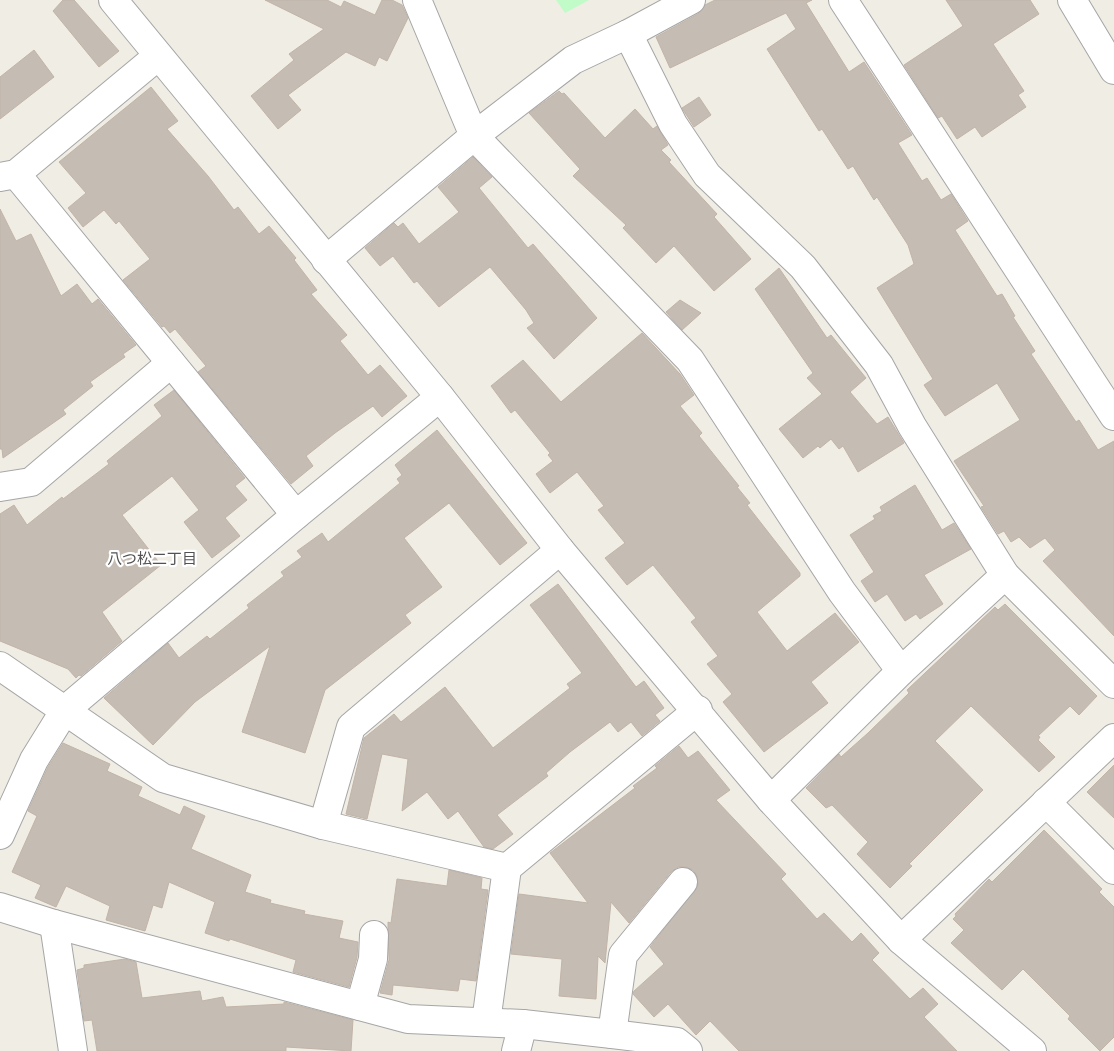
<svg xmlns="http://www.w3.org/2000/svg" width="1114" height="1051" font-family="Overpass,'Noto Sans JP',sans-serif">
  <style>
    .park { fill: #c1fbc7 }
    .building { fill: #c5bcb4; stroke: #c2b4a7 }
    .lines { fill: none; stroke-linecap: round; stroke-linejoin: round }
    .minor-casing { stroke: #a6a6a6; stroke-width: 30 }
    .minor { stroke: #fff; stroke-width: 28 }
    .labels { text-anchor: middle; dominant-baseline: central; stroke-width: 4.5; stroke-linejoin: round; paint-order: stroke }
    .neighbourhood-label { font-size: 15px; fill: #525252; stroke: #fff }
  </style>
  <rect width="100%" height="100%" fill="#f0ede5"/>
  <polygon class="park" points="556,0 589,0 565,13"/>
  <g class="building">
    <polygon points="63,0 74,0 119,51 99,67 53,11"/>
    <polygon points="265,0 327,0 341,7 344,1 375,15 382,0 392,0 402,5 408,18 387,61 379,57 375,66 346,52 288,95 301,110 278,129 251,96 294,60 289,54 324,29"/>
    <polygon points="715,0 812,0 806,3 849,72 864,62 912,135 898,143 922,181 927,178 941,200 951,194 968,221 955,230 997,296 1002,294 1015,316 1013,317 1035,351 1031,354 1076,422 1079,420 1098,450 1114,441 1114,636 1043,561 1055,550 1045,538 1030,548 1019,537 1011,542 1004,531 998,534 981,507 984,506 954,461 1020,420 997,383 945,416 924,385 933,379 877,288 914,264 908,245 877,197 874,200 853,166 848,169 822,129 819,131 767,49 796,29 786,13 670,68 656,37 698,14 705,5"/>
    <polygon points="946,0 1030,0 1039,14 993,44 1024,91 1018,95 1026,107 982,137 975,127 957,139 942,116 938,118 904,65 963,26"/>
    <polygon points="34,50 54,77 0,119 0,77"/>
    <polygon points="151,87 178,121 167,129 208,176 234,210 238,207 259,234 269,226 296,258 294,260 317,290 311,294 347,335 340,341 368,375 380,365 407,396 382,417 373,406 335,433 306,456 313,466 291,484 198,372 206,366 175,329 170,333 164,326 162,327 123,280 150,259 119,221 116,224 104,210 83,227 68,208 86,193 59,162"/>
    <polygon points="559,91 562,94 564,93 605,138 635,109 653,129 657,126 668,145 661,150 671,160 669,162 717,214 714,217 751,259 714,291 674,246 656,263 623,228 626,225 573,176 580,169 529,113"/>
    <polygon points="699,97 711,115 694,127 682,108"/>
    <polygon points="473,157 492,177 479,188 528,248 533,244 597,318 554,359 527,328 534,323 526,310 490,267 439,307 417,281 414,283 393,256 380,266 365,248 394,223 398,227 403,223 419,244 459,212 438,187"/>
    <polygon points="0,209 16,241 31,234 61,296 77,284 92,304 98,299 136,345 123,354 125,357 90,382 93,386 63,410 66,414 3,458 2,449 0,449"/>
    <polygon points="779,268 827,338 831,335 866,378 850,392 877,424 888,417 904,443 858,472 843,446 839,449 831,439 820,448 818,446 803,458 779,429 822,394 807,378 813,373 755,289"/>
    <polygon points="680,300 701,313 682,330 666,312"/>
    <polygon points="642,333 680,374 694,395 680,406 702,433 699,436 739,486 737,487 750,503 747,505 800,573 800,576 757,612 787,651 835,613 859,642 811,682 828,703 764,752 723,702 732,694 707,664 718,656 691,622 696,618 653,565 627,585 605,558 625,543 598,510 604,506 577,472 550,493 536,474 553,461 548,455 550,453 515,410 511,413 491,386 523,360 561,402"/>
    <polygon points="174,390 245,478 235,486 247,500 225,518 240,536 212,558 184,522 199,510 172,476 122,515 161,565 102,612 122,641 81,676 79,675 76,678 68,669 0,641 0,514 14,505 27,525 62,497 63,499 109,464 107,461 162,416 154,405"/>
    <polygon points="437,430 527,543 500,565 449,503 404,538 442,587 405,615 411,623 325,690 305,753 242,732 270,646 195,702 153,745 104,698 168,643 179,658 207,636 210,639 249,608 247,605 284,576 281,572 302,557 297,551 322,533 328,542 400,483 397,479 402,475 395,465"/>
    <polygon points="915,485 942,530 954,523 971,549 924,575 943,604 920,619 916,614 905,621 887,594 875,602 861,581 874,572 850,535 875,519 873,516 882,511 880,507"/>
    <polygon points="558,584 636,687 644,681 664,708 655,715 660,721 642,736 631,722 618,732 610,722 570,752 546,773 548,776 497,815 513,834 493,849 484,847 458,811 448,819 427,792 402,811 408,759 382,754 367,819 346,814 364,738 394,714 401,722 445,687 493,748 570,688 567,684 582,673 530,605"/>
    <polygon points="1005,604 1097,696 1079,715 1070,706 1038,736 1040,737 1038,740 1055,757 1039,772 971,706 935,741 983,790 909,864 912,866 890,888 857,854 868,842 832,805 826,808 806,788 839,754 841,757 868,733 909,693 907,690 995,607 998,610"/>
    <polygon points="63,743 110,764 107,771 142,787 138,796 180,815 184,806 205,816 191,849 251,875 245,892 271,900 270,903 305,911 304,914 343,921 339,938 358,942 357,957 349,987 293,972 296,960 230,939 229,941 205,933 215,902 169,882 162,908 153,905 145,931 106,920 110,906 66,886 56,907 35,898 41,885 12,872 37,816 28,811 48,767"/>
    <polygon points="679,746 688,758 698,751 730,790 716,800 786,874 781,879 817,919 824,913 852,942 861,933 879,953 872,960 910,999 923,988 938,1004 924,1017 957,1051 739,1051 710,1021 696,1035 668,1004 654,1017 633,994 634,991 664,964 650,947 698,885 697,876 693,870 686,867 678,867 671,872 629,923 611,902 605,963 598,956 596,999 559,996 562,959 511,954 519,894 588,903 550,853 635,788 633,786 657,768 655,766"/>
    <polygon points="1114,765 1114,818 1087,792"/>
    <polygon points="1044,830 1102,889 1099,892 1114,907 1114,1037 1100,1051 1068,1019 1070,1016 1023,969 1002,990 951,943 964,930 953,919 956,916 955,914 989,879 992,882"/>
    <polygon points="449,870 482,878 481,889 488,890 476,981 460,979 458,991 393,985 392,995 380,993 389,960 388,928 388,922 391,923 397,879 447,886"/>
    <polygon points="125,959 136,962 142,998 200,991 202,1001 223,997 226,1007 284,1004 284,1002 353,1020 351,1051 286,1047 286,1051 97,1051 92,1020 84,1021 77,970 84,968 84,965"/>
  </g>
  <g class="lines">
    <g class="minor-casing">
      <g id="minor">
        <polyline points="113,0 440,397 560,550 771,800 901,940 1032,1051"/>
        <polyline points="417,0 474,136 690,360 842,592 901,671"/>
        <polyline points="843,0 1114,416"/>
        <polyline points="1072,0 1114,70"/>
        <polyline points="628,34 673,124 707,175 803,267 879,365 912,426 1005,575 1114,684"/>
        <polyline points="16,174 296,515"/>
        <polyline points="0,177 16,174 158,56"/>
        <polyline points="326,260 474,136 573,60 628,34 691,0"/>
        <polyline points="0,487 31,482 171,363"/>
        <polyline points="0,666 163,778 323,825 507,868"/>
        <polyline points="771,800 901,671 1005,575"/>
        <polyline points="1046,802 1114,870"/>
        <polyline points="323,825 351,727 560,550"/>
        <polyline points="0,835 34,760 65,710 296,515 440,397"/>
        <polyline points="0,907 54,924 408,1019 523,1024 612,1034 677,1042 688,1051"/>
        <polyline points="54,924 73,1051"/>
        <polyline points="901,940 1114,738"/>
        <polyline points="360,1006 373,959 374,935"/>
        <polyline points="486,1022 507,868 698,710"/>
        <polyline points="612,1034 623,955 683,882"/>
        <polyline points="516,1051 523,1024"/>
      </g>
    </g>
    <use href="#minor" class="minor"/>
  </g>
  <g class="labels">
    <g class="neighbourhood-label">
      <text x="152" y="560">八つ松二丁目</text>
    </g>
  </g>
</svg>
